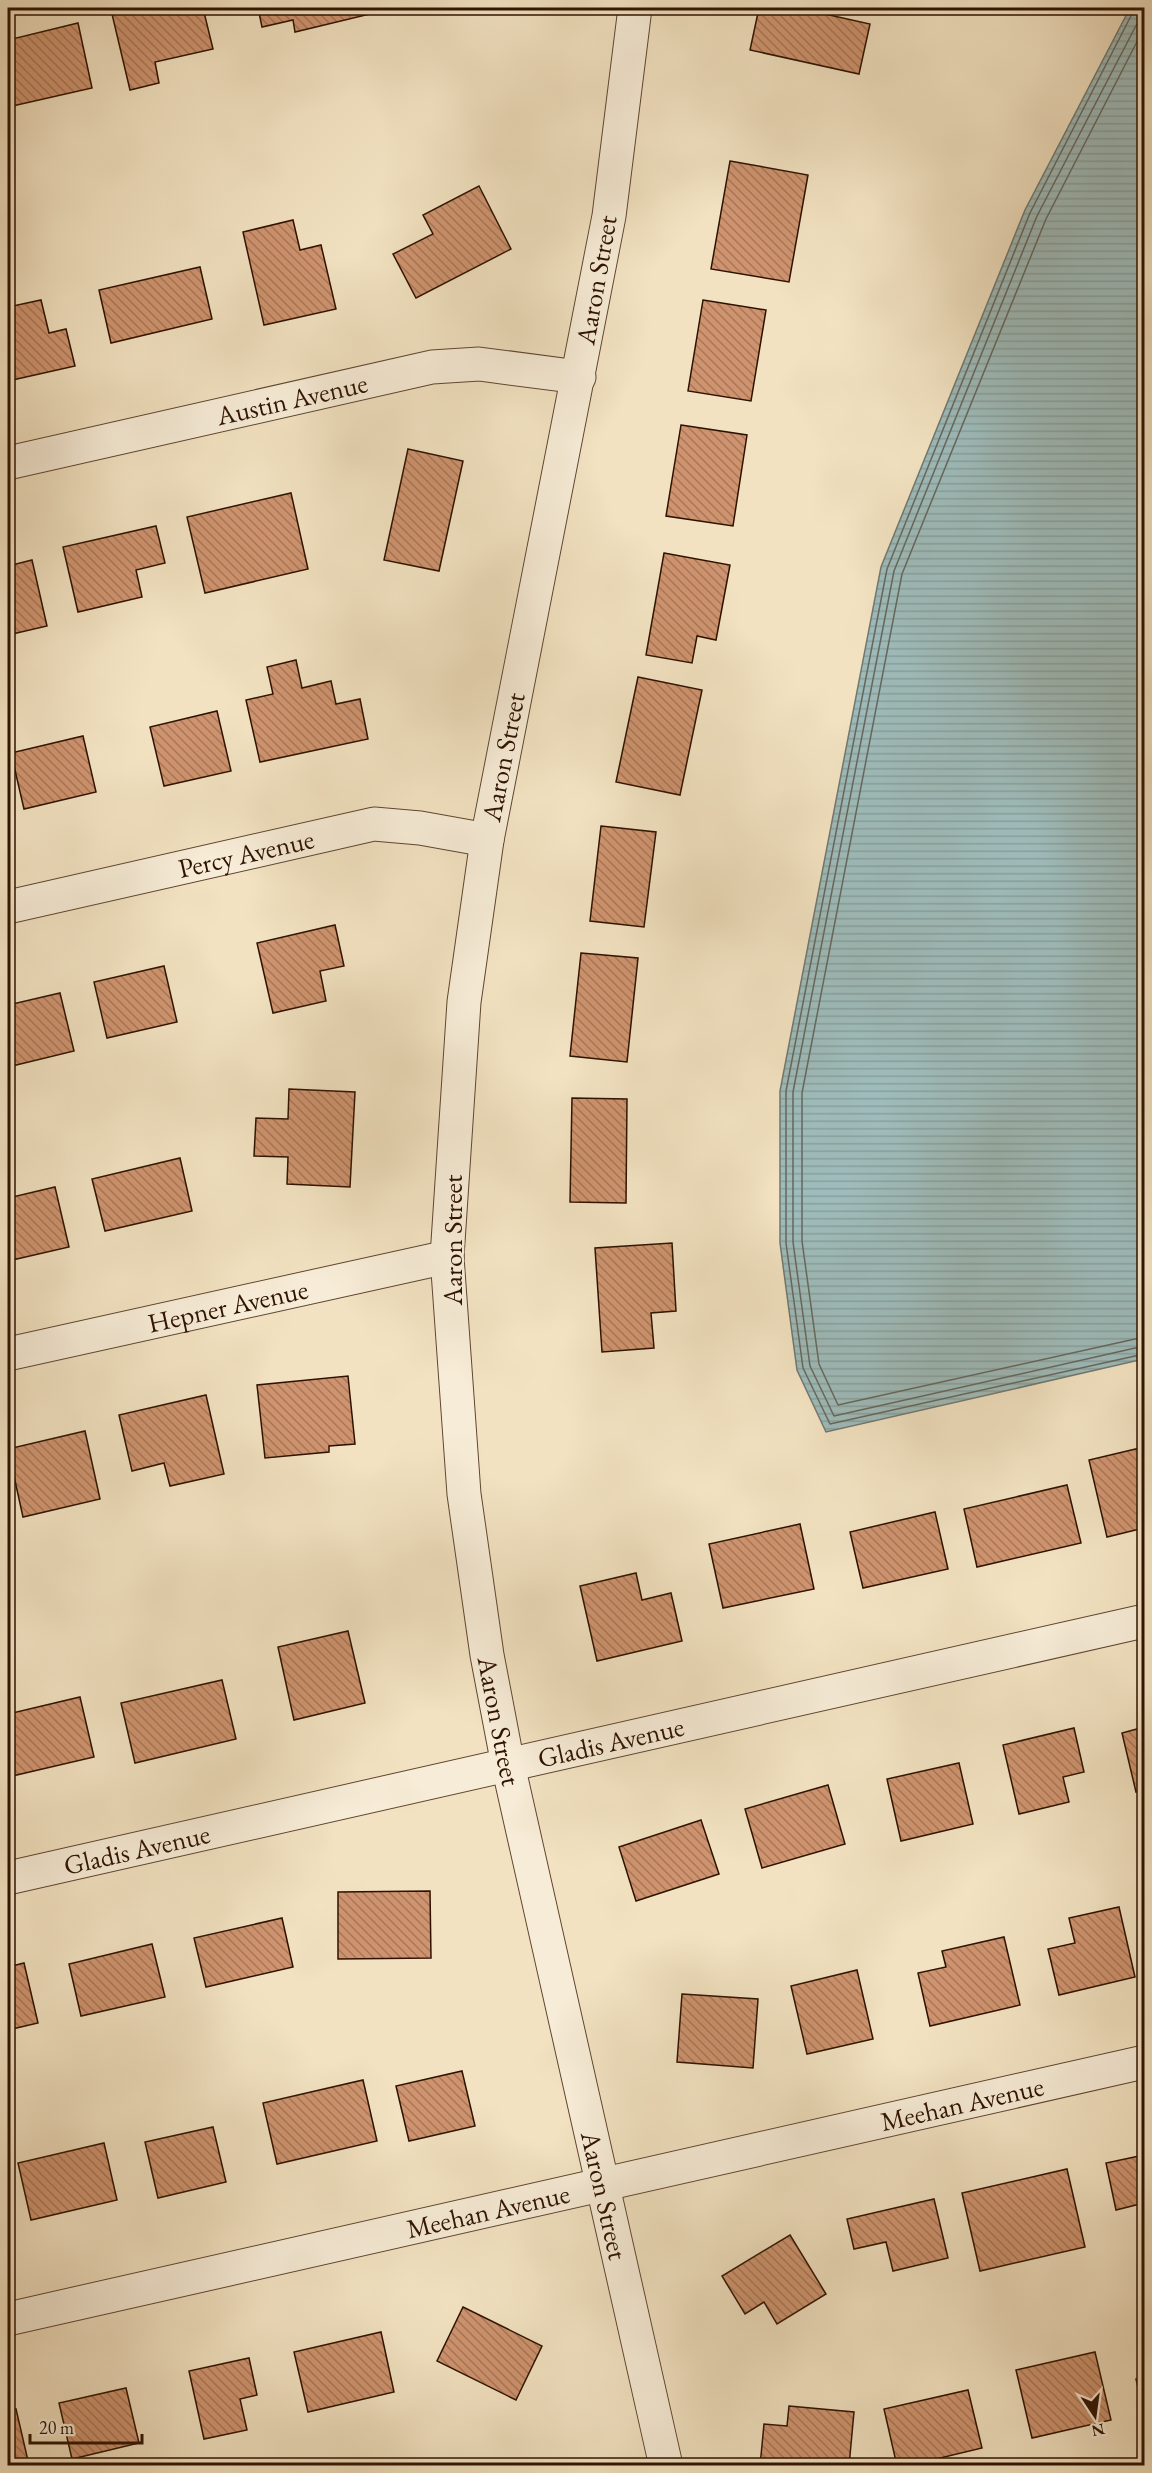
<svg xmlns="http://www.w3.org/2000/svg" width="1152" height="2473" font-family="'EB Garamond',serif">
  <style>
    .water { fill: url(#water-rules); stroke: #717870; stroke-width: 1.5 }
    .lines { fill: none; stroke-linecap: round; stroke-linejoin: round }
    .shore { stroke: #66675e; stroke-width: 1.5 }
    .building { fill: url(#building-back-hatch); stroke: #2e1200; stroke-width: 1.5 }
    .minor-casing { stroke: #5f4630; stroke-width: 35 }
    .minor { stroke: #f7ecd7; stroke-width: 33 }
    .labels { text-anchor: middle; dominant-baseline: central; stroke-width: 4.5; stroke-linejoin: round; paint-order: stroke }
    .street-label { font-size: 27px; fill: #2e1200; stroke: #f7ecd7 }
  </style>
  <defs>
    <pattern id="water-rules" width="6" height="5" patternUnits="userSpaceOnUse" patternTransform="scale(1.5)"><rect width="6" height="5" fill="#9ebcbb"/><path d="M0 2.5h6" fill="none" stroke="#88a19f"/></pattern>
    <pattern id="building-back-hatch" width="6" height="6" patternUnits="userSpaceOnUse" patternTransform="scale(1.5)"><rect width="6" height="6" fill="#cf946f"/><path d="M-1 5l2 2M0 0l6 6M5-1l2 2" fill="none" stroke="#a87759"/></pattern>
  </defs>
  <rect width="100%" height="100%" fill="#f2e2c1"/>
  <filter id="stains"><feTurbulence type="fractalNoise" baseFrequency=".00333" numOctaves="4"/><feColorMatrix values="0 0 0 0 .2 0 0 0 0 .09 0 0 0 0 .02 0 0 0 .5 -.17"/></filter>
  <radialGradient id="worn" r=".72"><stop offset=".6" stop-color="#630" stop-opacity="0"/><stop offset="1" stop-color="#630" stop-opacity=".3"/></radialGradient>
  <polygon class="water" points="1130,8 1144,8 1144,1359 826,1432 797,1370 780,1243 780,1091 881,567 1025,210"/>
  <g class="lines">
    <g class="shore">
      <polyline points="1135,8 1030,213 887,569 786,1091 786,1243 803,1368 830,1424 1144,1354"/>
      <polyline points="1142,8 1141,16 1037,216 894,571 793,1092 793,1242 810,1366 834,1416 1144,1346"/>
      <polyline points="1144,28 1046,219 902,574 802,1093 802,1241 819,1364 838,1405 1144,1337"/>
    </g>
  </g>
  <g class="building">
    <polygon points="139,8 203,8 213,49 155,62 159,83 130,90 112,14"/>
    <polygon points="258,8 369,8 370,14 295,32 293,20 262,27"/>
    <polygon points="759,8 798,8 870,24 859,74 750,50"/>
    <polygon points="78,23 92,88 8,107 8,40"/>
    <polygon points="730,161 808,175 789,282 711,269"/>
    <polygon points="479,186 511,249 416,298 393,254 433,234 423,215"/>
    <polygon points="293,220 300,250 321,245 336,309 264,325 243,232"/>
    <polygon points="200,267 212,319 111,343 99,290"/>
    <polygon points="41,300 49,333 66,329 75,366 8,381 8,307"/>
    <polygon points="703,300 766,310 751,401 688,391"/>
    <polygon points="681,425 747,435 733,526 666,516"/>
    <polygon points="408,449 463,461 439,571 384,560"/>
    <polygon points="291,493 308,569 205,593 187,517"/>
    <polygon points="156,526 165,563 136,570 142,597 78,612 63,547"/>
    <polygon points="664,553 730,565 716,640 697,636 692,663 646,655"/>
    <polygon points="32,560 47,626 8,635 8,566"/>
    <polygon points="296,660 302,688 331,681 336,704 360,699 368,739 260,762 246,700 273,694 267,667"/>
    <polygon points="638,677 702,690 680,795 616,782"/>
    <polygon points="217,711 231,771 164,786 150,727"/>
    <polygon points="83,736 96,792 24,809 11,753"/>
    <polygon points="601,826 656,832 644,927 590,921"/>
    <polygon points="335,925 344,966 320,971 326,1001 273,1013 257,943"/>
    <polygon points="581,953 638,958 627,1062 570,1056"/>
    <polygon points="164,966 177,1022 107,1038 94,982"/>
    <polygon points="60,993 74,1051 8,1067 8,1005"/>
    <polygon points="289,1089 355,1092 350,1187 287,1184 288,1157 254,1156 256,1118 288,1119"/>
    <polygon points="572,1098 627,1099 626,1203 570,1202"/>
    <polygon points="180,1158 192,1211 105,1231 92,1179"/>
    <polygon points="55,1187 69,1247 8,1261 8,1198"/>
    <polygon points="672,1243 676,1311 651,1313 654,1348 602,1352 595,1248"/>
    <polygon points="348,1376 355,1444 329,1446 329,1452 265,1458 257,1385"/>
    <polygon points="206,1395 224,1474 170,1486 164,1463 132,1471 119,1415"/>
    <polygon points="85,1431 100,1499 23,1517 8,1449"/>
    <polygon points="1144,1447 1144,1528 1107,1537 1089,1460"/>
    <polygon points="1067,1485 1081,1543 977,1567 964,1509"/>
    <polygon points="935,1512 948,1569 863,1588 850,1532"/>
    <polygon points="800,1524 814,1589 723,1608 709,1544"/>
    <polygon points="636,1573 642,1600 671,1593 682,1641 597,1661 580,1586"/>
    <polygon points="348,1631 365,1703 294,1720 278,1647"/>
    <polygon points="222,1680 236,1739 135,1763 121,1703"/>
    <polygon points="80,1697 94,1757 8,1777 8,1714"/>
    <polygon points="1144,1727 1144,1790 1136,1792 1122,1733"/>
    <polygon points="1074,1728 1084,1772 1063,1777 1069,1802 1019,1814 1003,1745"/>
    <polygon points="959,1763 973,1824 901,1841 887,1779"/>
    <polygon points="828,1785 845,1844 762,1868 745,1809"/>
    <polygon points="701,1820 719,1874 636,1901 619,1847"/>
    <polygon points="430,1891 431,1958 338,1959 338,1892"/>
    <polygon points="1119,1907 1135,1977 1059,1995 1048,1949 1075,1943 1069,1918"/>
    <polygon points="282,1918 293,1967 206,1987 194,1938"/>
    <polygon points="1004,1937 1020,2005 930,2026 918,1973 946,1967 942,1951"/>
    <polygon points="152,1944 165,1997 81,2016 69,1964"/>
    <polygon points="24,1963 38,2023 8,2030 8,1967"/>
    <polygon points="857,1970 873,2039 807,2054 791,1986"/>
    <polygon points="682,1994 758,1999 753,2068 677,2062"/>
    <polygon points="462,2071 475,2126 409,2141 396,2086"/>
    <polygon points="363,2080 377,2141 277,2164 263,2103"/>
    <polygon points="213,2127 226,2182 158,2198 145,2142"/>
    <polygon points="104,2143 117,2200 31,2220 18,2163"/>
    <polygon points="1144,2155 1144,2225 1140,2204 1116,2210 1106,2163"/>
    <polygon points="1067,2169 1085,2247 980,2271 962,2193"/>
    <polygon points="934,2199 948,2258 893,2271 886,2242 854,2249 847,2219"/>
    <polygon points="790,2235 826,2294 777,2324 764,2302 745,2314 722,2276"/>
    <polygon points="463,2307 542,2346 516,2400 437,2361"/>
    <polygon points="381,2332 394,2392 308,2412 294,2352"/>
    <polygon points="1095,2352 1111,2420 1032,2438 1016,2370"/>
    <polygon points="249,2358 257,2395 240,2399 247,2430 204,2439 189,2371"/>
    <polygon points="1144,2377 1144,2414 1136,2379"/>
    <polygon points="126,2388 139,2443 72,2459 59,2403"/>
    <polygon points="968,2390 982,2448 907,2466 897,2466 884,2409"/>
    <polygon points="789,2406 854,2412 849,2466 760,2466 764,2424 787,2426"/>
    <polygon points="16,2409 29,2465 28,2466 8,2466 8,2411"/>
  </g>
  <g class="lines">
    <g class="minor-casing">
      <g id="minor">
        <path id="s1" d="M635,8L609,216L487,840L464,1002L447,1257L464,1494L487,1655L508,1765L666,2466"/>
        <path id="s2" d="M8,463L432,367L479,364L579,377"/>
        <path id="s3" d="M8,907L374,824L420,828L487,840"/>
        <path id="s4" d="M8,1354L447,1257"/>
        <path id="s5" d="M8,1878L1144,1621"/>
        <path id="s6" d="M8,2319L1144,2062"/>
      </g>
    </g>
    <use href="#minor" class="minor"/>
  </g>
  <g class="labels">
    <g class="street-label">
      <text transform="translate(596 280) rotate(-80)">Aaron Street</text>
      <text stroke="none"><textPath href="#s2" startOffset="291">Austin Avenue</textPath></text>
      <text transform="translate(503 757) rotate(-79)">Aaron Street</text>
      <text stroke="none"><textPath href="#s3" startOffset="244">Percy Avenue</textPath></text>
      <text transform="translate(452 1240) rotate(-90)">Aaron Street</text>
      <text stroke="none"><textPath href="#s4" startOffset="225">Hepner Avenue</textPath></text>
      <text stroke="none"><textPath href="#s1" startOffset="1732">Aaron Street</textPath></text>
      <text stroke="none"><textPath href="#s5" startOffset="618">Gladis Avenue</textPath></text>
      <text stroke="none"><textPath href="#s5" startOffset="132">Gladis Avenue</textPath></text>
      <text stroke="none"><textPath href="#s6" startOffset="978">Meehan Avenue</textPath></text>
      <text stroke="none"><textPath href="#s1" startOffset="2218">Aaron Street</textPath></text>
      <text stroke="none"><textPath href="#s6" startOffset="492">Meehan Avenue</textPath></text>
    </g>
  </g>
  <rect width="1152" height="2473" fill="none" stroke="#f2e2c1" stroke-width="30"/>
  <rect x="9" y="9" width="1134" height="2455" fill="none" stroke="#2e1200" stroke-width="3"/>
  <rect x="15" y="15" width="1122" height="2443" fill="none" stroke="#2e1200" stroke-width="1.5"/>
  <g transform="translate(1095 2416) rotate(167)" stroke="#f7ecd7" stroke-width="4.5" paint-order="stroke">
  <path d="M0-4.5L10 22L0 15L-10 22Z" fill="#2e1200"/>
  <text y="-9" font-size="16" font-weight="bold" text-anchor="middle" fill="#2e1200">N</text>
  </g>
  <path d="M30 2434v9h112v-9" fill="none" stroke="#2e1200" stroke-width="3"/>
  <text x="39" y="2434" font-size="18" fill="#2e1200" stroke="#f7ecd7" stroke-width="4.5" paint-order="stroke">20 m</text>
  <rect width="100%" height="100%" filter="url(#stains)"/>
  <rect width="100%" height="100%" fill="url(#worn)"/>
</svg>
